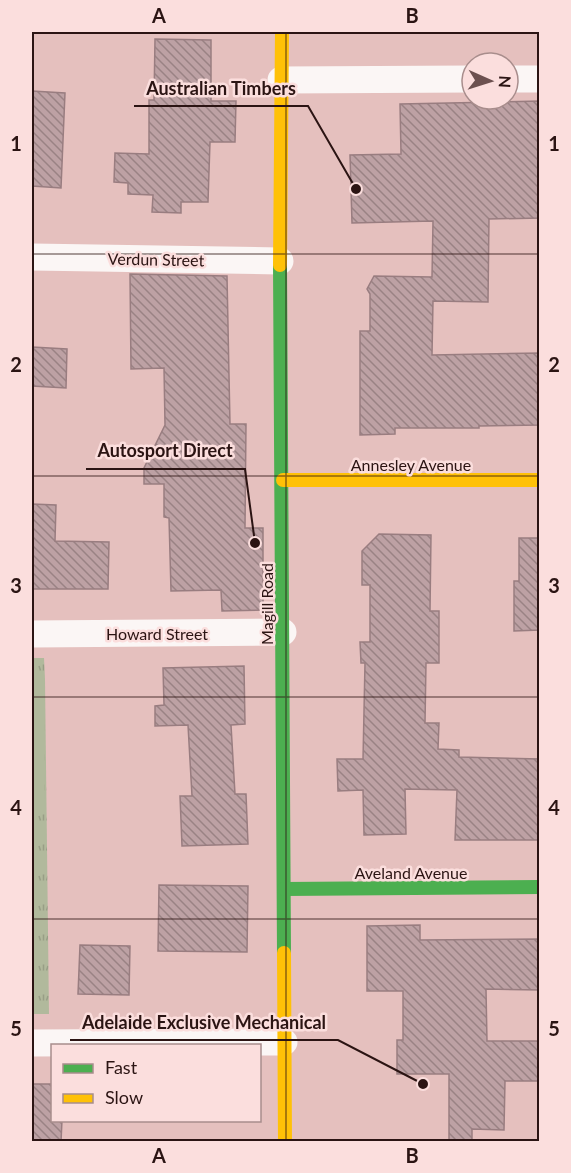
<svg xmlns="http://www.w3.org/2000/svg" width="571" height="1173" font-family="Lato,sans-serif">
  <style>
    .grass { fill: url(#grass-tufts) }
    .pitch { fill: #b1b99c }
    .building { fill: url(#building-back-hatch); stroke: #997d80; stroke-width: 1.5 }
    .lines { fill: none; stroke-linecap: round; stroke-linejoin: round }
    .street { stroke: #fbf6f5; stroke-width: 27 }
    .fast { stroke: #4caf50; stroke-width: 14 }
    .slow { stroke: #ffc107; stroke-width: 14 }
    .grid { fill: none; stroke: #2b1413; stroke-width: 1.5; stroke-opacity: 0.55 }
    .labels { text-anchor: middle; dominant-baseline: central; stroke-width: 5; stroke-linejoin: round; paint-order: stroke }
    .street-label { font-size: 16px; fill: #2b1413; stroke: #fbdedd }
    .leader { fill: none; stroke: #2b1413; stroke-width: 2 }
    .callout-dot { fill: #2b1413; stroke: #fbdedd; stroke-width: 2 }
    .callout-label { font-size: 18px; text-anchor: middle; font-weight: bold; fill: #2b1413; stroke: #fbdedd; stroke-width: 5; stroke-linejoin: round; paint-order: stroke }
    .neatline { fill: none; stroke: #2b1413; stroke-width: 2 }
    .grid-label { font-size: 20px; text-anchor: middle; font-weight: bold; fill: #2b1413 }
  </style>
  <defs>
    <pattern id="grass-tufts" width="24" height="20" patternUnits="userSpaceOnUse" patternTransform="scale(1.5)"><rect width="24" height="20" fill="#b1b99c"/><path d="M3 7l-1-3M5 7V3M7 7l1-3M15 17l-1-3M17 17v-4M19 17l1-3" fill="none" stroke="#989e86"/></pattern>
    <pattern id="building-back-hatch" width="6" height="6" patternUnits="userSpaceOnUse" patternTransform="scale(1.5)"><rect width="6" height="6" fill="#bda1a4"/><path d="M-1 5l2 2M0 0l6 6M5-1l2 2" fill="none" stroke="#9a8284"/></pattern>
  </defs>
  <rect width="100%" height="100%" fill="#e5c0be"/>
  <polygon class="grass" points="32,658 44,658 45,679 49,1014 32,1014"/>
  <polygon class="pitch" points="32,679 45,679 44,813 32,813"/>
  <g class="building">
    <polygon points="155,39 211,40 211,101 236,101 235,142 210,142 208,202 181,202 181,213 152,212 153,195 128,194 128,183 114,182 115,153 149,154 149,100 154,100"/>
    <polygon points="32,91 65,93 61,188 32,186"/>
    <polygon points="540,101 540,218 489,219 488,302 433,301 432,355 540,353 540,425 479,426 479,428 395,428 395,434 360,435 360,331 370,331 370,294 367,289 374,276 432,277 433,221 352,223 350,155 401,154 400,104"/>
    <polygon points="130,274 227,276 230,424 246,424 245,528 263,528 263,610 222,611 221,590 171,591 169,518 164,517 164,484 144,484 144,468 165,425 164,368 131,369"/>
    <polygon points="32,347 67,349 66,388 32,386"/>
    <polygon points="32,504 56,505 55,541 109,542 108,589 32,589"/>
    <polygon points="379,534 431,535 430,611 439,611 439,663 426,663 425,723 439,723 438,749 459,750 459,757 540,759 540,840 455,840 457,790 405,789 406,834 364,835 363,790 338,791 337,759 363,759 365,663 361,663 360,642 370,642 370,585 362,585 362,551"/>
    <polygon points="519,538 540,538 540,630 514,631 514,581 519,581"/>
    <polygon points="244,666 245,724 231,725 235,794 246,794 248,844 182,846 180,796 192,796 188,725 155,726 155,706 164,705 163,668"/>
    <polygon points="159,885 248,886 247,952 158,951"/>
    <polygon points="420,925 420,940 540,939 540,990 486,989 487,1041 540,1041 540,1081 505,1081 504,1130 472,1129 472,1142 449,1142 449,1074 397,1074 397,1040 403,1040 403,991 367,991 367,926"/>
    <polygon points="80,945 130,946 129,995 78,994"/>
    <polygon points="32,1084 52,1084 52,1120 62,1120 61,1142 32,1142"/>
  </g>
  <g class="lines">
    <g class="street">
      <polyline points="508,79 540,79"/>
      <polyline points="281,80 472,79"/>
      <polyline points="32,257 280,261"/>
      <polyline points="32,634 283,632"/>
      <polyline points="32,1043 284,1042"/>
    </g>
    <g class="fast">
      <polyline points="280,265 284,953"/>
      <polyline points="284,889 540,887"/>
    </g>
    <g class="slow">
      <polyline points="280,265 282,32"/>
      <polyline points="283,480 540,480"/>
      <polyline points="284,953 285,1142"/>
    </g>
  </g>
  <path class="grid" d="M286,32V1142M32,254H540M32,476H540M32,697H540M32,919H540"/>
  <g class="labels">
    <g class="street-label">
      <text transform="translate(156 259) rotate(1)">Verdun Street</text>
      <text x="411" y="464">Annesley Avenue</text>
      <text transform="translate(266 604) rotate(-90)">Magill Road</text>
      <text x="157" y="633">Howard Street</text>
      <text x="411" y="872">Aveland Avenue</text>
    </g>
  </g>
  <path class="leader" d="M356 189L308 106H134M255 543L245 469H86M423 1084L338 1040H70"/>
  <g class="callout-dot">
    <circle cx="356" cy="189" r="6"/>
    <circle cx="255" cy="543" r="6"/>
    <circle cx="423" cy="1084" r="6"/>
  </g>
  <g class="callout-label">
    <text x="221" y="95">Australian Timbers</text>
    <text x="165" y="457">Autosport Direct</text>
    <text x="204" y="1029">Adelaide Exclusive Mechanical</text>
  </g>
  <rect width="571" height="1173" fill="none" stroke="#fbdedd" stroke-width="66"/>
  <rect x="51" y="1044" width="210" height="78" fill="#fbdedd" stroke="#a88d8c" stroke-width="1.5"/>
  <rect x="63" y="1064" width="30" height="9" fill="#4caf50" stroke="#a88d8c" stroke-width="1.5"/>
  <text x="105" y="1074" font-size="18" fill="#2b1413">Fast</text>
  <rect x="63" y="1094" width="30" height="9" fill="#ffc107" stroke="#a88d8c" stroke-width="1.5"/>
  <text x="105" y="1104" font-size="18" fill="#2b1413">Slow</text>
  <g transform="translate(490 81) rotate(93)"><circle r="28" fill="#fbdedd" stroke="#a88d8c" stroke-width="1.5"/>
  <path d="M0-4.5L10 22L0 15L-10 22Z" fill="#6c504f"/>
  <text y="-9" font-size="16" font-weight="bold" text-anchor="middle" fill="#2b1413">N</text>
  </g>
  <rect x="33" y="33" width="505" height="1107" class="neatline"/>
  <g class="grid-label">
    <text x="159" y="23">A</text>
    <text x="412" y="23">B</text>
    <text x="16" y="151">1</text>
    <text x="554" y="151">1</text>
    <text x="16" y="372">2</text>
    <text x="554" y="372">2</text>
    <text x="16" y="593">3</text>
    <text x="554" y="593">3</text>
    <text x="16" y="815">4</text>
    <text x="554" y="815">4</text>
    <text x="16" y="1036">5</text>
    <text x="554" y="1036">5</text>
    <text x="159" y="1163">A</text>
    <text x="412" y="1163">B</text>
  </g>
</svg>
